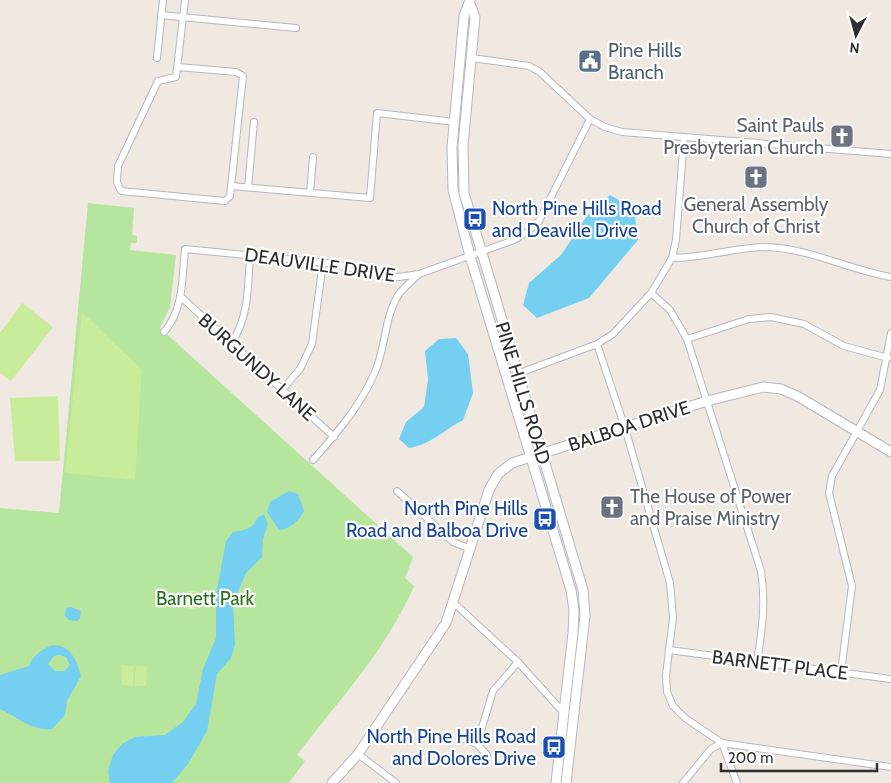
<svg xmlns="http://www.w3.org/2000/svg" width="891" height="783" font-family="Cabin,sans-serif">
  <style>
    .green { fill: #b6e59e }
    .pitch { fill: #c9ec9a }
    .water { fill: #75cff0; fill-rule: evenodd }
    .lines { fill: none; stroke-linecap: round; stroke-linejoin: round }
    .street-casing { stroke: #b4b7c1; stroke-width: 8 }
    .secondary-casing { stroke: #b4b7c1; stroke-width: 11 }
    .street { stroke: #fff; stroke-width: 6 }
    .secondary { stroke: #fff; stroke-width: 9 }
    .labels { text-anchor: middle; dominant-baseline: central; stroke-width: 4.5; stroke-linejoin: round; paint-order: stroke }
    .service-label { font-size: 19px; fill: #4e5e75; stroke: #fff; text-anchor: start }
    .worship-label { font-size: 19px; fill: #5b616d; stroke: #fff; text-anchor: end }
    .transit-label { font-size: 19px; fill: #164399; stroke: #fff; text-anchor: end }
    .street-label { font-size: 19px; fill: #2e2e2e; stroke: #fff }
    .park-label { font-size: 19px; fill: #2c6e1b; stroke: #fff }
  </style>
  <rect width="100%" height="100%" fill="#efe9e1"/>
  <path class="green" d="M88,203L134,208L132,235L137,236V243H131L130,250L176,255L170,307L160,328L413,557L405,578L414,586C387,649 339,700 297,755L305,761L289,783H0V508L59,513Z"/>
  <g class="pitch">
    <polygon points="22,303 53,327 11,381 0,373 0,333"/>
    <polygon points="82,312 142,370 135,480 65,473"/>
    <polygon points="58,396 60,461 15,461 10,398"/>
    <polygon points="188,591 197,591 196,609 187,609"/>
    <polygon points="122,665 134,666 133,686 121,685"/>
    <polygon points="136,666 147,667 146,686 134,686"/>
  </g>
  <g class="water">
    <polygon points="610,195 634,209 638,240 589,298 537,318 523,305 529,283 561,255 587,216"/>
    <path d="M456,338L468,354L473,393L463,420C444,430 430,445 409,448L399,439L406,422L424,407L428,380L425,351L439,339Z"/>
    <path d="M289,491L298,494L304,511C300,520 289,530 279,530L267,512L270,502Z"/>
    <path d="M264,514L268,524L263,539L262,557L246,573L233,603L235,645L231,658L217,674L207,731L188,764L172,783H110L108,771L113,755L122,744L135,737L165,735L183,722L196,704L203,669L216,638V595L226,541L233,532C244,530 252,530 257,518Z"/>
    <polygon points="71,607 81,611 80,618 77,621 68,620 65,615 66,608"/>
    <path d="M53,645C70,645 77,660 81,676L67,701L65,715L52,729C32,731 17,717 0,709V675L29,666C34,654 41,650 53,645ZM59,655L66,657L70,665L64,671H55L48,664L54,656Z"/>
  </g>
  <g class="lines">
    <g class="street-casing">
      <g id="street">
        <polyline points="161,15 296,28"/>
        <polyline points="157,58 163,0"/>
        <polyline points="472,58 529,66 540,72 590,119 605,127 622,132 891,154"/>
        <polyline points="178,67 236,72 243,76 230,196 225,201 121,191 117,182 118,166 158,81 176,77 185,0"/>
        <polyline points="231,186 370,198 377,113 455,122"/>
        <polyline points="248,187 254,122"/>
        <polyline points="310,193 313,157"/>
        <path d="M672,258C704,258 736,247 768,247C810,249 850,270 891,277"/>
        <path d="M651,293L670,310L687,339L761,571C766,603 762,631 757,662"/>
        <polyline points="181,297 334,437"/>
        <path d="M164,332C184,309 182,278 185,249L336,264L381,276L399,277L419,274L514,240L527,232L539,221L590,119"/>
        <polyline points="687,339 749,319 771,317 804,324 844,346 888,358"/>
        <path d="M232,342C249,317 248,285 250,255"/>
        <polyline points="597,344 625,428 670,583 673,618 666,675 667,692 673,706 685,718 722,743 737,783"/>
        <polyline points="517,374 597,344 613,334 651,293 672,258 676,240 684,137"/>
        <polyline points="283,389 300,369 312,344 323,262"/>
        <path d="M313,460C337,433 361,405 375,372C386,347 384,317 399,294C404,287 412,281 418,275"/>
        <polyline points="397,491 453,542 471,549"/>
        <polyline points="454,603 518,662 563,712"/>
        <polyline points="669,650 891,679"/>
        <polyline points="841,672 852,586 829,493 832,476 880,390 891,333"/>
        <polyline points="464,739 477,744 487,755"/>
        <polyline points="477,744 493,691 518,662"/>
        <polyline points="358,754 396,783"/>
        <polyline points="683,783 711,749 722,743 891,767"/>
      </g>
    </g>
    <g class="secondary-casing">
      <g id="secondary">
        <polyline points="470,0 464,16 452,147 453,190 470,256 571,590 574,610 573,633 556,783"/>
        <polyline points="470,4 475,17 463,145 464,193 583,590 585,616 566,783"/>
        <polyline points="332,783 358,754 446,623 489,490 498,474 512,463 707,401 763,387 781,389 799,397 891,452"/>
      </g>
    </g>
    <use href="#street" class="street"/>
    <use href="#secondary" class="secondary"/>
  </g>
  <defs>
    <g id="civic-square" transform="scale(1.25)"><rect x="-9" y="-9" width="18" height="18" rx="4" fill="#5c6f8a" stroke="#fff"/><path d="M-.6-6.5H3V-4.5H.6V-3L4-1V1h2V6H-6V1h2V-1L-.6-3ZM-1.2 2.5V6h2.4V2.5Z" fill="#fff"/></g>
    <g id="church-square" transform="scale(1.25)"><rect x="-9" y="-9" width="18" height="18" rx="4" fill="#6b7280" stroke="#fff"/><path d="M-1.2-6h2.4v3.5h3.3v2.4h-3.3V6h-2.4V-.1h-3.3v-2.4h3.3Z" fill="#fff"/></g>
    <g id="bus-square" transform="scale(1.25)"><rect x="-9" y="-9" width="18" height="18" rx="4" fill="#1a4fb4" stroke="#fff"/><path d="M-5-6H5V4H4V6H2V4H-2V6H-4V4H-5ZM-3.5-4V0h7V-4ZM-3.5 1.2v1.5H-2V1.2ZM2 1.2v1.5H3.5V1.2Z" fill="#fff"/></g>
  </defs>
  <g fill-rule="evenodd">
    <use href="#civic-square" x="590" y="61"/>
    <use href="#church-square" x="842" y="136"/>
    <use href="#church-square" x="756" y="177"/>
    <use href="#bus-square" x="475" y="219"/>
    <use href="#church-square" x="612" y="507"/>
    <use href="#bus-square" x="545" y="519"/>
    <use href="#bus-square" x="554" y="747"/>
  </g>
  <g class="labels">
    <g class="service-label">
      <text x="608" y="50">Pine Hills<tspan x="608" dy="22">Branch</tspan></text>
    </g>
    <g class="worship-label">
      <text x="824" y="125">Saint Pauls<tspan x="824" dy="22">Presbyterian Church</tspan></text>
      <text x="756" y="204" text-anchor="middle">General Assembly<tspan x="756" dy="22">Church of Christ</tspan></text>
      <text x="630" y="496" text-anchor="start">The House of Power<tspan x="630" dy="22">and Praise Ministry</tspan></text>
    </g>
    <g class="transit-label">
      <text x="492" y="208" text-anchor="start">North Pine Hills Road<tspan x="492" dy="22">and Deaville Drive</tspan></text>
      <text x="528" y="508">North Pine Hills<tspan x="528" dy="22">Road and Balboa Drive</tspan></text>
      <text x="536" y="736">North Pine Hills Road<tspan x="536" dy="22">and Dolores Drive</tspan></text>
    </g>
    <g class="street-label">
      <text transform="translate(320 265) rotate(8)">DEAUVILLE DRIVE</text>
      <text transform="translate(257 367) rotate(42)">BURGUNDY LANE</text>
      <text transform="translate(523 393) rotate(73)">PINE HILLS ROAD</text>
      <text transform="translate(629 426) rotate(-18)">BALBOA DRIVE</text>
      <text transform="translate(780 665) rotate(7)">BARNETT PLACE</text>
    </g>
    <g class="park-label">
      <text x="205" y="598">Barnett Park</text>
    </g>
  </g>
  <g transform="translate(856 35) rotate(186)" stroke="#ffffff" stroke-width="4" paint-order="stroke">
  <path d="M0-4L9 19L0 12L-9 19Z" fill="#2e2e2e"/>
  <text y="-8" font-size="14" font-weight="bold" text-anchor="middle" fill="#2e2e2e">N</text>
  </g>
  <path d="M721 763v8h156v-8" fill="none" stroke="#2e2e2e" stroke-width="2.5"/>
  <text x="728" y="763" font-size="15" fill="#2e2e2e" stroke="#ffffff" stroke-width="4" paint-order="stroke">200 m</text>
</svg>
